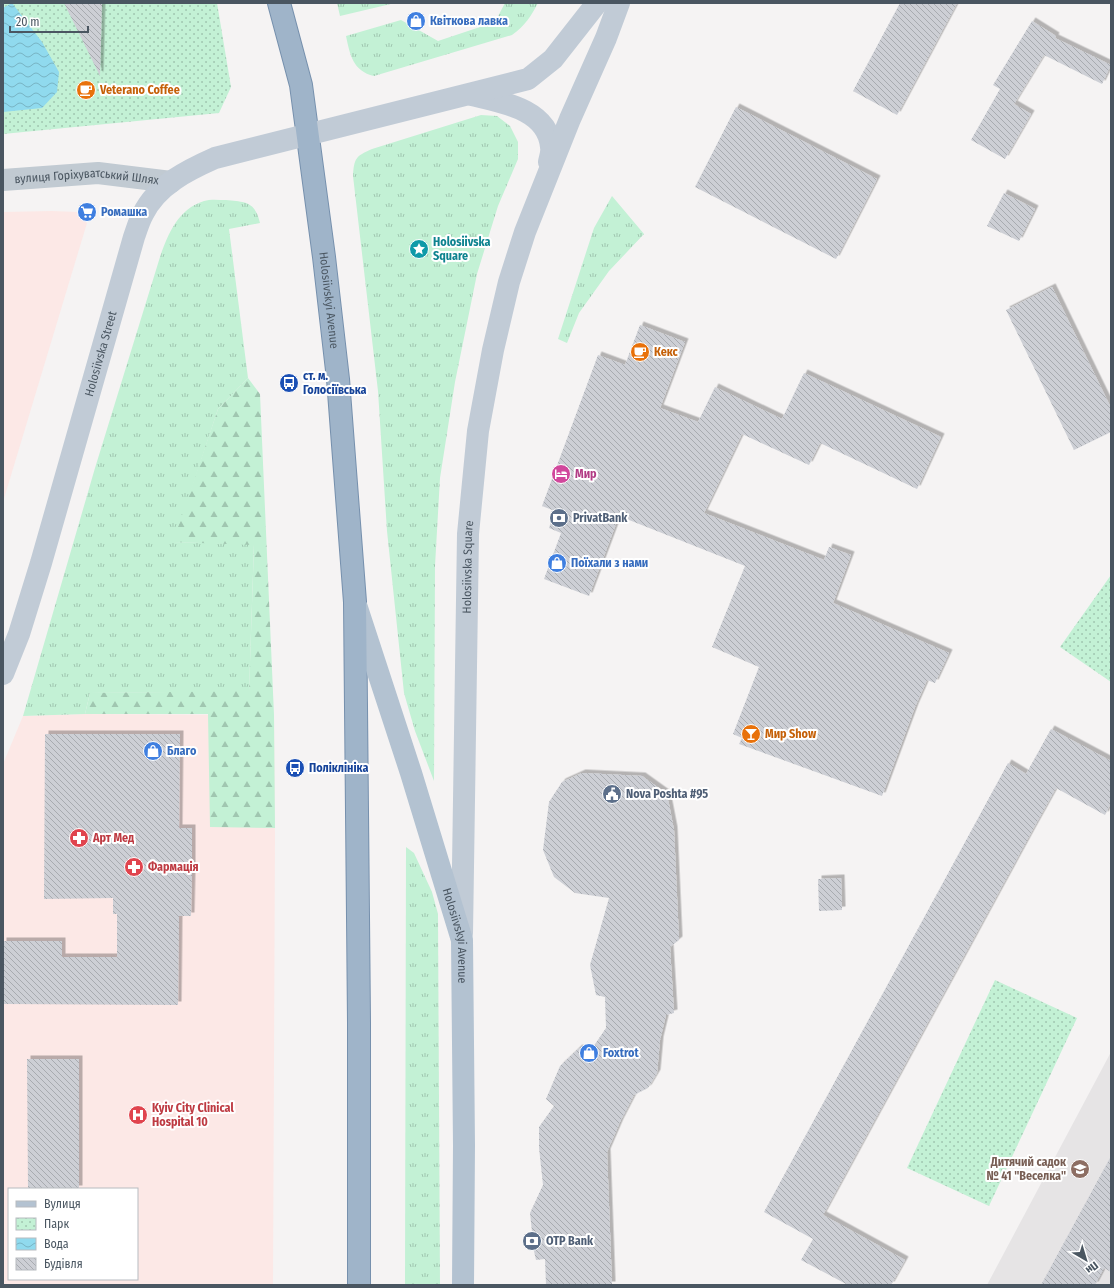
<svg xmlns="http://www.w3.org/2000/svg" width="1114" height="1288" font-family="'Fira Sans Condensed',sans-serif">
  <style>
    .education { fill: #e6e4e5 }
    .medical { fill: #fce8e6; fill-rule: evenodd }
    .grass { fill: url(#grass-tufts) }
    .forest { fill: url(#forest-firs) }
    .park { fill: url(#park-dots) }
    .water { fill: url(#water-waves) }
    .building { fill: url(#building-back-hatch); filter: url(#shadow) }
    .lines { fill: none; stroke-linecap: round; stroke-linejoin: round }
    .trunk-casing { stroke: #7690ad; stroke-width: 24 }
    .minor { stroke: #c1cad2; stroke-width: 22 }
    .secondary { stroke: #c1cbd6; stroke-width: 22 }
    .primary { stroke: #b3c2d1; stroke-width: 22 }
    .trunk { stroke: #9fb4c9; stroke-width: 22 }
    .labels { text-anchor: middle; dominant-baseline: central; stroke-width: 4; stroke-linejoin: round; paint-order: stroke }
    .shop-label { font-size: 12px; font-weight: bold; fill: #366cbe; stroke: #fff; text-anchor: start }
    .food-label { font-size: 12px; font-weight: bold; fill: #c56008; stroke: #fff; text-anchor: start }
    .street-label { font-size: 12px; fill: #4a5661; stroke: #fff }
    .culture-label { font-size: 12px; font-weight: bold; fill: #0d838f; stroke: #fff; text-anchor: start }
    .transit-label { font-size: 12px; font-weight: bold; fill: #164399; stroke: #fff; text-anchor: start }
    .hotel-label { font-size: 12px; font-weight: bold; fill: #b23c85; stroke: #fff; text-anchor: start }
    .service-label { font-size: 12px; font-weight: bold; fill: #4e5e75; stroke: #fff; text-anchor: start }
    .health-label { font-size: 12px; font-weight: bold; fill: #be3a42; stroke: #fff; text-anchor: start }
    .education-label { font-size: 12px; font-weight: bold; fill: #785e54; stroke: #fff; text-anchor: end }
  </style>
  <defs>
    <pattern id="grass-tufts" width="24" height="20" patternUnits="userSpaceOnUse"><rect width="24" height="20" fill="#c3f1d5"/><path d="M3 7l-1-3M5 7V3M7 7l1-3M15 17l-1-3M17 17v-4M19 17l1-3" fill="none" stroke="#a0c6b0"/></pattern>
    <pattern id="forest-firs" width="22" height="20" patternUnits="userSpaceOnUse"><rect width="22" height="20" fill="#c3f1d5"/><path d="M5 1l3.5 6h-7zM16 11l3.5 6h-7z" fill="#a0c6b0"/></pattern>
    <pattern id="park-dots" width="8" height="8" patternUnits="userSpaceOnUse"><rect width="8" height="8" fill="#c3f1d5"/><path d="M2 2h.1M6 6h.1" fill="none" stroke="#a0c6b0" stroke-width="1.8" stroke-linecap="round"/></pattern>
    <pattern id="water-waves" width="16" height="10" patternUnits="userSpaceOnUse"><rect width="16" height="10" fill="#90daee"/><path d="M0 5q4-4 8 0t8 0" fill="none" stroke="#78b4c4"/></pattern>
    <pattern id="building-back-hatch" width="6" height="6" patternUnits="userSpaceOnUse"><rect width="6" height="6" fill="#cdcfd5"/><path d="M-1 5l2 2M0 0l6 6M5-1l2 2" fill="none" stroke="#a8abb0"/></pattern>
    <filter id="shadow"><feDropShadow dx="3.5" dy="-3.5" stdDeviation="0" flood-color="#0004"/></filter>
  </defs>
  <rect width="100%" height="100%" fill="#f5f3f3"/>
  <polygon class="education" points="1111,1052 1111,1285 987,1285"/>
  <g class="medical">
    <polygon points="52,211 77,212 87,223 3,502 3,212"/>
    <path d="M85,714L274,715L275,836L273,1285H3V764L23,716ZM9,1189H137V1279H9Z"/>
  </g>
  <g class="grass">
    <polygon points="337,3 395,3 340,16"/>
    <path d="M505,3H538C531,16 525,26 512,35L374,76C353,71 350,55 346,36L401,20L438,41L495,22Z"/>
    <path d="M481,115L497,116L510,126L518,142V159L498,206L477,274L455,382L440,478L435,566L434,781L415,731L404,693L387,531L378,391L353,176C354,158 356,156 372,149Z"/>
    <polygon points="612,196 644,234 609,271 579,313 567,343 558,339 594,228"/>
    <path d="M226,200C245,202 255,201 260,223L229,229L248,378L218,409L174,542L254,544L249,692L90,693L85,714L23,716L95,468L160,257C168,234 178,209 204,201C210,199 219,200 226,200Z"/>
    <polygon points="406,847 414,853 432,892 438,914 440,1285 405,1285"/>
  </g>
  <polygon class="forest" points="248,378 260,394 274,715 275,828 210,827 208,714 85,714 90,693 249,691 254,545 173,542 218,409"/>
  <g class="park">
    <polygon points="3,3 217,3 231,87 219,113 3,134"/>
    <polygon points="1111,575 1111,682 1060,647"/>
    <polygon points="995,980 1077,1018 989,1206 907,1168"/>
  </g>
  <polygon class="water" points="12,3 42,42 59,72 57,92 42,108 3,112 3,8"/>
  <g class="building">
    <polygon points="64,3 102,3 100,76"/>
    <polygon points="900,3 957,3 897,115 853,91"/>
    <polygon points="1032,21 1056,36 1055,38 1111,65 1102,84 1044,55 1014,104 1031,114 1005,159 971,140 1000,89 993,85"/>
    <polygon points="736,107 877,179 836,259 695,187"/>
    <polygon points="1004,193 1035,209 1019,241 987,226"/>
    <polygon points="1052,287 1111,408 1111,432 1074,450 1006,310"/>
    <polygon points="640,325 685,342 660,408 698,422 715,387 782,419 804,373 941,437 917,489 820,443 809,465 742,434 704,513 824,560 829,547 851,555 833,603 949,653 935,683 927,680 915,707 882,796 739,744 742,738 733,734 759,667 712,647 745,566 619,516 589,596 544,579 561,533 549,528 555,511 542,506 598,355 625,365"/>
    <polygon points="1051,729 1111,761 1111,803 1105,815 1056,788 1032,831 823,1215 905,1260 891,1285 848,1285 801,1260 813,1239 764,1212 1008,763 1026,774"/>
    <polygon points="45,734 180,734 179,828 192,828 192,872 191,916 179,916 178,1005 3,1004 3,941 62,941 62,957 117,957 117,914 113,914 113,898 44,899"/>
    <polygon points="582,773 642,776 667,794 674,830 679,940 670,947 674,1013 666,1015 660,1040 657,1073 648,1088 634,1095 620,1122 607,1152 612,1285 546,1285 545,1259 536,1260 534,1251 530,1213 543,1185 539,1148 539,1127 554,1106 546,1099 560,1066 579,1048 589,1053 606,1028 605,997 596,995 590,965 609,898 575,893 554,877 543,850 549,802 562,782"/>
    <polygon points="841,878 842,910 819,911 818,879"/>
    <polygon points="27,1059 79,1059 79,1189 28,1189"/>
    <polygon points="1111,1156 1111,1272 1104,1268 1095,1285 1041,1285"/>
  </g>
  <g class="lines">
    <g class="trunk-casing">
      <g id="trunk">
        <path id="s5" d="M279,3L301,85L324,257L338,379L355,602L359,1022V1285"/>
      </g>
    </g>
    <path class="minor" id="s1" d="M3,180L98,173L171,182"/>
    <g class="secondary">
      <path d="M472,95C501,102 548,109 551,147C552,152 550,157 549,162"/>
      <path id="s2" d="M3,674L19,634L41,563L134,237C137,229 139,221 143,214C157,185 188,170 215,158L528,79L553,59L597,3"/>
      <path id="s3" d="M462,933L468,534L478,431L493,350L509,282L525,232L570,119L606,38L619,3"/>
    </g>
    <path class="primary" id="s4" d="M357,608L411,773L462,940L464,1145L463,1285"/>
    <use href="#trunk" class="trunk"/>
  </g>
  <defs>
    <g id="shop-disc" transform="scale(1)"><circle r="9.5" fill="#3f7fe0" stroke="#fff"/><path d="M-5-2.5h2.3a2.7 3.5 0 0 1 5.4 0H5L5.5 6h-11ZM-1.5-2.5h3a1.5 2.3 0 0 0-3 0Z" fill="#fff"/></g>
    <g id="cafe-disc" transform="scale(1)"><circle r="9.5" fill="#e8710a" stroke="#fff"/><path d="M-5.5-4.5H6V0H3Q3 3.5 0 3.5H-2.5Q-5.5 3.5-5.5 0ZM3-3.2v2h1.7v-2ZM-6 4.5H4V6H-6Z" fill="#fff"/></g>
    <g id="supermarket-disc" transform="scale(1)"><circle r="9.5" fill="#3f7fe0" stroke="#fff"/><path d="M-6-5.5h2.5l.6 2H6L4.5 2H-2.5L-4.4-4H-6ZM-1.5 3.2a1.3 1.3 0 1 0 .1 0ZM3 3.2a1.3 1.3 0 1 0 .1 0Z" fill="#fff"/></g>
    <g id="sight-disc" transform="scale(1)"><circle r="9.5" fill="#0f9aa8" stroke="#fff"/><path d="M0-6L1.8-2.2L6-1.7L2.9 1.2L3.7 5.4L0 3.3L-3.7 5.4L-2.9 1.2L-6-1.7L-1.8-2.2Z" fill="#fff"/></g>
    <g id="bus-disc" transform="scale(1)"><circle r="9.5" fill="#1a4fb4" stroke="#fff"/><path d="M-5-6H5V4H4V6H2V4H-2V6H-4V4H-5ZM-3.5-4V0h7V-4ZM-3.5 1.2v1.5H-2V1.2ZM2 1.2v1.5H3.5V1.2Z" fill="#fff"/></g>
    <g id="hotel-disc" transform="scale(1)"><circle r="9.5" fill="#d1479c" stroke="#fff"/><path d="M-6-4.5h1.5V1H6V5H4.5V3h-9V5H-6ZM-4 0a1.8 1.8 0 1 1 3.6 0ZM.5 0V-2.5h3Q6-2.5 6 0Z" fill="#fff"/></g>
    <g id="bank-disc" transform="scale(1)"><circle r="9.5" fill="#5c6f8a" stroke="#fff"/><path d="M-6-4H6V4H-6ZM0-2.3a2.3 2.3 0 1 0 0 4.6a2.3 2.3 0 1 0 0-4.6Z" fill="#fff"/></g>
    <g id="bar-disc" transform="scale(1)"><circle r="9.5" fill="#e8710a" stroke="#fff"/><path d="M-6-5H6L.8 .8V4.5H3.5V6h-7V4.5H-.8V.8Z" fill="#fff"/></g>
    <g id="civic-disc" transform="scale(1)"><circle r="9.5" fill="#5c6f8a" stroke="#fff"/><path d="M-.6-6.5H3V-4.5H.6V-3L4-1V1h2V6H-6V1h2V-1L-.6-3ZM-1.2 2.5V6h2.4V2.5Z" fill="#fff"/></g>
    <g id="pharmacy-disc" transform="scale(1)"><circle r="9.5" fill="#e0444e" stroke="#fff"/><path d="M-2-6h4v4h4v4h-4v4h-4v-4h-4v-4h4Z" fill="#fff"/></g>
    <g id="hospital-disc" transform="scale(1)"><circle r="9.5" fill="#e0444e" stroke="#fff"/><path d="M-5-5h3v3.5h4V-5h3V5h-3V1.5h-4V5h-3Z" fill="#fff"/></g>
    <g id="school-disc" transform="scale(1)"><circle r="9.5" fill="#8d6e63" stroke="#fff"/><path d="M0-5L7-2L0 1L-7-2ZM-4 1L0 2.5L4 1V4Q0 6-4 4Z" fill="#fff"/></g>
  </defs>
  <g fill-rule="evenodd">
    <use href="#shop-disc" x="416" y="21"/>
    <use href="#cafe-disc" x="86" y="90"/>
    <use href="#supermarket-disc" x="87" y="212"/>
    <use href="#sight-disc" x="419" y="249"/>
    <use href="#cafe-disc" x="640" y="352"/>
    <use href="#bus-disc" x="289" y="383"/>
    <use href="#hotel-disc" x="561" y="474"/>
    <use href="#bank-disc" x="559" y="518"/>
    <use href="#shop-disc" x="557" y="563"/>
    <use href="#bar-disc" x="751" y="734"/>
    <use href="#shop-disc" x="153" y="751"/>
    <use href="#bus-disc" x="295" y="768"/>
    <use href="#civic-disc" x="612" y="794"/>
    <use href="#pharmacy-disc" x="79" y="838"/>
    <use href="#pharmacy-disc" x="134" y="867"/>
    <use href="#shop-disc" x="589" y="1053"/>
    <use href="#hospital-disc" x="138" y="1115"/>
    <use href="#school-disc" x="1080" y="1169"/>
    <use href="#bank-disc" x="532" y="1241"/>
  </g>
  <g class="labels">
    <g class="shop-label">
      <text x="430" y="21">Квіткова лавка</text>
      <text x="101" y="212">Ромашка</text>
      <text x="571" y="563">Поїхали з нами</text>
      <text x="167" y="751">Благо</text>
      <text x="603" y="1053">Foxtrot</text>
    </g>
    <g class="food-label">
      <text x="100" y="90">Veterano Coffee</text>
      <text x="654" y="352">Кекс</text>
      <text x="765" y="734">Мир Show</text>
    </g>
    <g class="street-label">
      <text stroke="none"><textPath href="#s1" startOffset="84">вулиця Горіхуватський Шлях</textPath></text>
      <text stroke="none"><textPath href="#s5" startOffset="302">Holosiivskyi Avenue</textPath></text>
      <text stroke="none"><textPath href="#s2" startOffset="335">Holosiivska Street</textPath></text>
      <text stroke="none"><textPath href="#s3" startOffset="366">Holosiivska Square</textPath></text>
      <text stroke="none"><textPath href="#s4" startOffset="343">Holosiivskyi Avenue</textPath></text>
    </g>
    <g class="culture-label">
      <text x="433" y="242">Holosiivska<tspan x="433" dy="14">Square</tspan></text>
    </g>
    <g class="transit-label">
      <text x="303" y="376">ст. м.<tspan x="303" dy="14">Голосіївська</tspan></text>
      <text x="309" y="768">Поліклініка</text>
    </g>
    <g class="hotel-label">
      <text x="575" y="474">Мир</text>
    </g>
    <g class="service-label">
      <text x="573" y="518">PrivatBank</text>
      <text x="626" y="794">Nova Poshta #95</text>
      <text x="546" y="1241">OTP Bank</text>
    </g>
    <g class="health-label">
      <text x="93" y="838">Арт Мед</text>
      <text x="148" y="867">Фармація</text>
      <text x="152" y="1108">Kyiv City Clinical<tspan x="152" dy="14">Hospital 10</tspan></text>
    </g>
    <g class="education-label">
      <text x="1066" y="1162">Дитячий садок<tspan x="1066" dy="14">№ 41 "Веселка"</tspan></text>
    </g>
  </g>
  <rect width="1114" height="1288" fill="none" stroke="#4a5661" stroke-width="8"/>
  <rect x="8" y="1188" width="130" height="92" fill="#ffffff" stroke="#b7bbc0"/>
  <rect x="16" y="1201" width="20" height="6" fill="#b3c2d1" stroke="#b7bbc0"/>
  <text x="44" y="1208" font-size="12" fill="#4a5661">Вулиця</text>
  <rect x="16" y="1218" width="20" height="12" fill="url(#park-dots)" stroke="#b7bbc0"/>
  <text x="44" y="1228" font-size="12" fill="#4a5661">Парк</text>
  <rect x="16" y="1238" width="20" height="12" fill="url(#water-waves)" stroke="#b7bbc0"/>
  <text x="44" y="1248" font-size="12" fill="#4a5661">Вода</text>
  <rect x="16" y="1258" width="20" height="12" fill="url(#building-back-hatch)" stroke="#b7bbc0"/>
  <text x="44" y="1268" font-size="12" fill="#4a5661">Будівля</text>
  <g transform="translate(1086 1260) rotate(142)" stroke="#ffffff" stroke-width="3" paint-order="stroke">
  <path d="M0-3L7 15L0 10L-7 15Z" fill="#4a5661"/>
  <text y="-6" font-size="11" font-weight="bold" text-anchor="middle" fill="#4a5661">Пн</text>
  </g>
  <path d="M10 26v6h78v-6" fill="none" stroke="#4a5661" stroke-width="2"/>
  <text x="16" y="26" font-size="12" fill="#4a5661" stroke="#ffffff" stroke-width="3" paint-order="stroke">20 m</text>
</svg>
